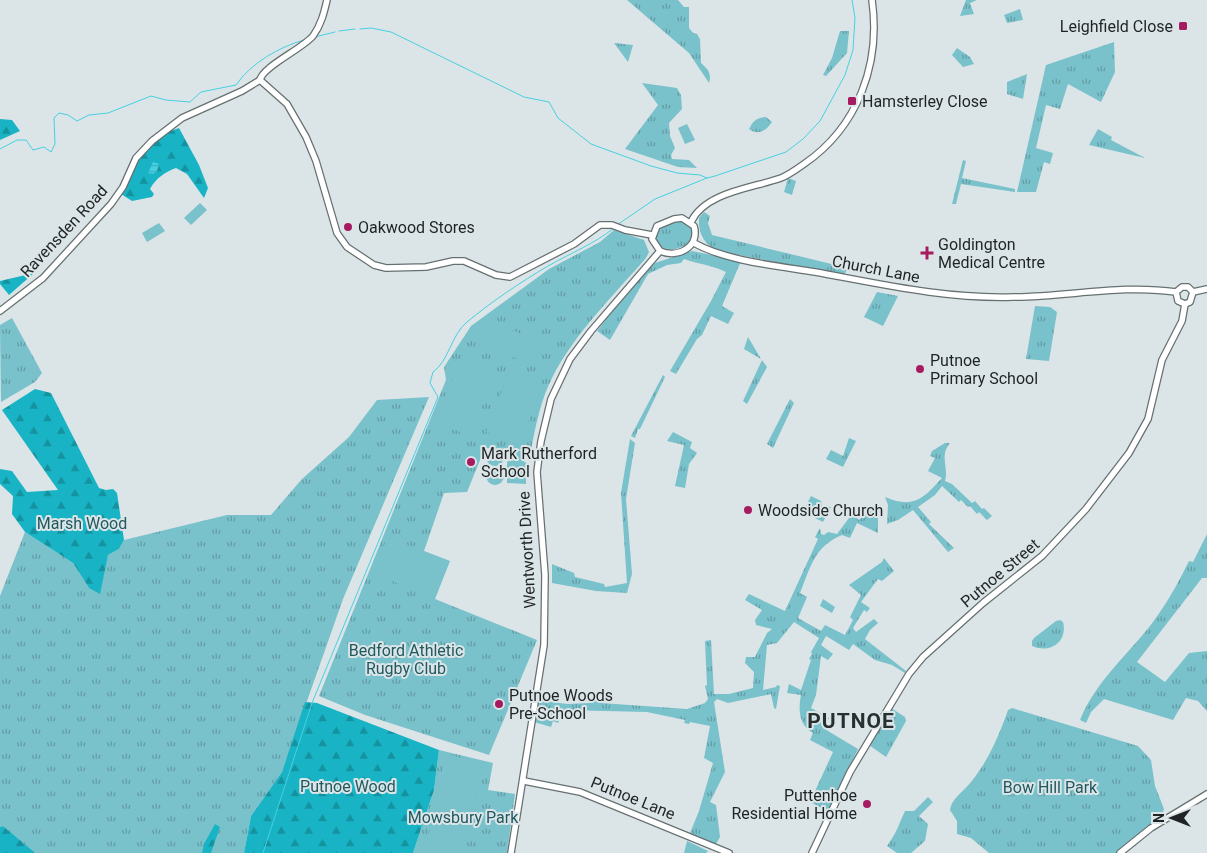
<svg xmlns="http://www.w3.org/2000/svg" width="1207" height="853" font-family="Roboto,sans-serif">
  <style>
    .grass { fill: url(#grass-tufts) }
    .forest { fill: url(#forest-firs) }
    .pitch { fill: #79c1cb }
    .water { fill: url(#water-rules) }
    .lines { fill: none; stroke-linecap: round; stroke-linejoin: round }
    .stream { stroke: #46d0e1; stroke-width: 1 }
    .secondary-casing { stroke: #677071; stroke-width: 8 }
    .secondary { stroke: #fff; stroke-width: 5.5 }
    .poi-dot { fill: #a61b60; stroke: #dbe5e7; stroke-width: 2 }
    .labels { text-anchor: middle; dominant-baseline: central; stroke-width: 4; stroke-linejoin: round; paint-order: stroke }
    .poi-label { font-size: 16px; fill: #1f2323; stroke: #dbe5e7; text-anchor: start }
    .street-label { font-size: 16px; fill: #1f2323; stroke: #dbe5e7 }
    .park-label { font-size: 16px; fill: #215961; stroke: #dbe5e7 }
    .district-label { font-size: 21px; font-weight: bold; letter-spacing: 1px; fill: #272f30; stroke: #dbe5e7 }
  </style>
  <defs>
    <pattern id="grass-tufts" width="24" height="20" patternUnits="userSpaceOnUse" patternTransform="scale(1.25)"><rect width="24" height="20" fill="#79c1cb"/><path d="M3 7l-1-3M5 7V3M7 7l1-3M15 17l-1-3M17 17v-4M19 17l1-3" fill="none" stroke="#639ca4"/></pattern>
    <pattern id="forest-firs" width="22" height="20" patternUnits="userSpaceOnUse" patternTransform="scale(1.25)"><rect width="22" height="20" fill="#18b4c5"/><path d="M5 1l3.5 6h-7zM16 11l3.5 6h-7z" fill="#1592a0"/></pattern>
    <pattern id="water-rules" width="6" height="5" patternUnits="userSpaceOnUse" patternTransform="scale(1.25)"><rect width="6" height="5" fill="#46d0e1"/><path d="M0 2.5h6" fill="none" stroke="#3db2c1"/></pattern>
  </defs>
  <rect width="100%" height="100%" fill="#dbe5e7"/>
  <g class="grass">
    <path d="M627,0H678L684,7H689V28L693,33L697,34L700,39L701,63C708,69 712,74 709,83L689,53Z"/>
    <polygon points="966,0 977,0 970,3 974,14 960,16"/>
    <polygon points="1020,9 1023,20 1007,23 1004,15"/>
    <polygon points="840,31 849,31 847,53 826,76 823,75 832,58"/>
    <polygon points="1114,42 1115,72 1101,102 1068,84 1060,109 1046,105 1036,148 1053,153 1050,164 1044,162 1036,192 1017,192 1046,65"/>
    <polygon points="614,43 633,45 628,62"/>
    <polygon points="957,48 970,57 974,64 963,67 952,55"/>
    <polygon points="1027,74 1023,99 1007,94 1007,82"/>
    <polygon points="642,83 677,88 681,95 682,109 669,123 670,136 675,148 671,155 672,159 689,160 697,168 678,167 625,149 658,105"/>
    <path d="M766,117L772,122C766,131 758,136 749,129C753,121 756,118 766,117Z"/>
    <polygon points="1098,129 1112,137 1111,140 1145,158 1089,145"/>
    <polygon points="963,160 966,161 962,178 1015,189 1015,192 961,184 956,204 952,204"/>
    <polygon points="788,178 796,181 792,195 784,192"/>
    <path d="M704,212L710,216L708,223L712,235L848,268L844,275L718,251C704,244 698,234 699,218Z"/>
    <path d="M680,220L691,227L692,240C682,249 669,253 658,245L655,234L659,228Z"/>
    <path d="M614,230L644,240L649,252L646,258C614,295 576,332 553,376C541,399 536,424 531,450L485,448L467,492L444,493L424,551L450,561L435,599L537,640L489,755L365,715L319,696L446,380L444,367L471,326L549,269L600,242Z"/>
    <path d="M692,251L741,261L722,306L734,313L728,324L711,316L702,335L697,339L676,374L670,371L711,301L726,272C712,265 698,264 684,259L681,263L667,265L648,274L610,340L597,331L632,286L655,263Z"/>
    <polygon points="877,292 898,296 883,326 864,317"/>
    <polygon points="1035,306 1050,307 1057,312 1049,361 1026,359"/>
    <polygon points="12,318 42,373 35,382 1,402 0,325"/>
    <polygon points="748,337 761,359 744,349"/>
    <polygon points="762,360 767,367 747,404 743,401"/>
    <polygon points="663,375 665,377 640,429 638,429 635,438 631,436"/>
    <polygon points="429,397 343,599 282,772 251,816 244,853 34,853 3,826 0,827 0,596 25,532 73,563 89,588 108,555 119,549 124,540 227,515 271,515 302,479 349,437 377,400"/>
    <polygon points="790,399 794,403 773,448 767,444"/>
    <polygon points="673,432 692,442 690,448 697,453 689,464 685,488 675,486 684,445 667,441"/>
    <polygon points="849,438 856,441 843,467 826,459 831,450 843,456"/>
    <polygon points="630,439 635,443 626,499 632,574 627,593 596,591 552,583 552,564 574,573 575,577 604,584 605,587 627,583 621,493"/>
    <path d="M945,443H950C939,456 949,467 945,481L952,484L972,503L975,501L982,509L984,508L992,516L987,520L979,512L977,514L970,506L968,507L961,500L959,502L942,486L935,495L918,507L931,522L929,524L954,548L948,552L913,510L898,520L887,524L888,505L885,497C913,509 923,499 942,478L928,471L935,458L930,456L932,451Z"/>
    <polygon points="811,496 821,501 822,506 831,507 823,522 803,512"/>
    <path d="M878,503V533L857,523L850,538L842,535C814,547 811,566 800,593L807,597L798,618L821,631L825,625L845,635L853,620L850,617L861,595L849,585L882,562L884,558L894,571L882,581L878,579L861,602L870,608L867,612L864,610L853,628L856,632L874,619L878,623L870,630L865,639L906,671L905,673L892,665L875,660L853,644L849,650L826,636L821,645L833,654L828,660L821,656L816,695L811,708L829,718L823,728L858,749L828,811L810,802L833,752L810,740L813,733C799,725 798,710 801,695L787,693L789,684L801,690L811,660L809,659L812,654L811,652L819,638L794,622L777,643L767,645L763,690L776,687L777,685L780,686L776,709L774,708L771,694L728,703L717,699L714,702L725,772L710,802L716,805L720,837L716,844L690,833L699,811L713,763L704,758L710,726L690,722L689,724L684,723L685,720L647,712L563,710L558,723L553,721L551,727L534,722L537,700L567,704L590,703V699L601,700V703L687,709L705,703L708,699L705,686L707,685L705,641L711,640L714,694H729L753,688L754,672L745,663L746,657H755L767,633L772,629L756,625L755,620L762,610L745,600L749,594L785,611L818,539L815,537L820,528L821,534L824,535L828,532L837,534L852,514L859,520Z"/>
    <path d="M1207,534V578H1202L1137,662L1165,682L1189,653L1207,651V711L1198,701L1186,698L1173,720L1104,699L1091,712L1086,723L1080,720C1097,678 1133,651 1158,615C1170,598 1180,579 1189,561L1193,562Z"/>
    <polygon points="823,599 835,607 832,613 820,606"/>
    <path d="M1060,620L1063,622C1068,642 1050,654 1032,646V641L1034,638L1056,621Z"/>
    <polygon points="891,708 905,717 906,721 886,757 869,745"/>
    <path d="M1012,708L1138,746L1151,760L1155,786L1164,809L1161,818L1116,853H989L971,838L957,834V821L950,810C951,799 964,791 971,782C988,761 999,736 1008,710Z"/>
    <polygon points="439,750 493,763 488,790 515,794 507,853 413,853 434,790"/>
    <path d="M928,797L933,802L919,816L928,824L925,841L911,853H897L887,846C897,832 898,826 905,811H914Z"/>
    <polygon points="687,841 708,851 706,853 684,853"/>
  </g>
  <g class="forest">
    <polygon points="0,119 12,120 20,131 0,140"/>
    <path d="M179,128L199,165L208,188L204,198L187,174L176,168C165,172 156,178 150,189L154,194L152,197L132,201L121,194C133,166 147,137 179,128Z"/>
    <polygon points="34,273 9,295 0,284 0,281"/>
    <polygon points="35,389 51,393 99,488 106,490 113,489 117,493 124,540 119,549 108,555 100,594 89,588 73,563 25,532 12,514 13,496 0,484 0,469 12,471 27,492 58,490 2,410"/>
    <polygon points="305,702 317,703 439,750 434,790 413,853 244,853 251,816 282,772"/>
    <polygon points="215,824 220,827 211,853 202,853 204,844"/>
    <polygon points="3,826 34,852 34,853 0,853 0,827"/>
  </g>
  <g class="pitch">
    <polygon points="687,124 695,140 685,144 678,128"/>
    <polygon points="200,203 207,210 191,225 184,218"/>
    <polygon points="159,223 165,231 147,242 142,233"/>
    <polygon points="482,318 544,343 535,366 473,341"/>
    <polygon points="463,356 497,371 469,436 435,421"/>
    <polygon points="509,373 542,387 519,445 486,432"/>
    <circle cx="495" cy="457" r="9"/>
    <polygon points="508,450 527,451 524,462 527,463 526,472 524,474 526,475 526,484 507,483 507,474 509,474 507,471 507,462 510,460 508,459"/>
    <circle cx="495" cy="476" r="9"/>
    <polygon points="387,537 449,561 435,598 374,574"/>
    <polygon points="447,754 483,764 467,826 431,817"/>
    <polygon points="432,822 468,831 462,853 423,853"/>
  </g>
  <polygon class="water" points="153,162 159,164 157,171 153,174 148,173"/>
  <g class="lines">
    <g class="stream">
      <polyline points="360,29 371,28 391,32 524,97 549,102 558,118 591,144 651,166 677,173 700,175 707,178 715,176 786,152 803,139 820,121 845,75 853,50 855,18 852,0"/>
      <polyline points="339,31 355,29"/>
      <polyline points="315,37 335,32"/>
      <path d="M0,149L17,140H26L33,150L44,147L51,152L55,144L54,118L59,113L68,115L77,121L89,115L108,113L151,96L166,100L190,102L201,92L236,85C251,63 279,47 304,40"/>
      <polyline points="617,225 655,199 707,178"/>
      <path d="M263,853L312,703L438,397L430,383L433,372C449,361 451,335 467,322C491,302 521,282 548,266C571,253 594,244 614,228"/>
    </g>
    <g class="secondary-casing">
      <g id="secondary">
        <polyline points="260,80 287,104 306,137 316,161 337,233 347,247 374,265 386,268 426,267 453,261 464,261 496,275 510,277 574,244 600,225 612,225 625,230 652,235"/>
        <path d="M260,80C262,67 302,49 313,36C321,25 324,13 327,0"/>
        <path d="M682,218L694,226C700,246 679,259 660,251L652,239L657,226L674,219Z"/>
        <path d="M691,222C705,192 753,188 781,178C789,175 797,169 804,164C858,127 881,64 872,0"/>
        <path d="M694,243C726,261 778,266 815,272C881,284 945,299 1013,297C1067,297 1122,284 1176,292"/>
        <polyline points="1176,292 1182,287 1188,287 1193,292"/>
        <polyline points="1176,292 1178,301 1185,304"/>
        <polyline points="1193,292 1207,289"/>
        <polyline points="1185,304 1190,302 1193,292"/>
        <polyline points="0,311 43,278 111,204 123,187 136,158 152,141 182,118 242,91 260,80"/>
        <polyline points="524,781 580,792 729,853"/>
        <polyline points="511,853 544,645 545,575 537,472 541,441 551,399 570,359 591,331 660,251"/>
        <polyline points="812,853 850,772 909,674 923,657 983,603 1042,556 1086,509 1129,453 1148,419 1162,360 1182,321 1185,304"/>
        <polyline points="1120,853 1151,828 1207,794"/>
      </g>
    </g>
    <use href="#secondary" class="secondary"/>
  </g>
  <g class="poi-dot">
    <rect x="1178" y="21" width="10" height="10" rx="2.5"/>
    <rect x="847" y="96" width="10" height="10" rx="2.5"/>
    <circle cx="348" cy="227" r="5"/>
    <path d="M924.5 245.5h5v5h5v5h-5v5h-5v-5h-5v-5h5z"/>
    <circle cx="920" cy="369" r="5"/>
    <circle cx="471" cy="462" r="5"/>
    <circle cx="748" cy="510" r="5"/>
    <circle cx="499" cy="704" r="5"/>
    <circle cx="867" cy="804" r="5"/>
  </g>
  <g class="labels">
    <g class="poi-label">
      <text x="1173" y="26" text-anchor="end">Leighfield Close</text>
      <text x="862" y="101">Hamsterley Close</text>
      <text x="358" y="227">Oakwood Stores</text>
      <text x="938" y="244">Goldington<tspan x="938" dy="18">Medical Centre</tspan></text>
      <text x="930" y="360">Putnoe<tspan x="930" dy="18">Primary School</tspan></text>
      <text x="481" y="453">Mark Rutherford<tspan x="481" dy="18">School</tspan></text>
      <text x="758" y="510">Woodside Church</text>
      <text x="509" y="695">Putnoe Woods<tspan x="509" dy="18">Pre-School</tspan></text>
      <text x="857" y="795" text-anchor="end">Puttenhoe<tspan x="857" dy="18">Residential Home</tspan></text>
    </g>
    <g class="street-label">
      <text transform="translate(64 231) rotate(-47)">Ravensden Road</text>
      <text transform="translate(876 269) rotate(11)">Church Lane</text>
      <text transform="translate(527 550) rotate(-93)">Wentworth Drive</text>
      <text transform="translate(1000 573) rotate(-40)">Putnoe Street</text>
      <text transform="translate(633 798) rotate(22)">Putnoe Lane</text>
    </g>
    <g class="park-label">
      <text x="82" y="523">Marsh Wood</text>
      <text x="406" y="650">Bedford Athletic<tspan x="406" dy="18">Rugby Club</tspan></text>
      <text x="348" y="786">Putnoe Wood</text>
      <text x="1050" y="787">Bow Hill Park</text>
      <text x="463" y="817">Mowsbury Park</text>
    </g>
    <g class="district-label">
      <text x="851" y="721">PUTNOE</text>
    </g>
  </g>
  <g transform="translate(1172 818) rotate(270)" stroke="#dbe5e7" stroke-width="4" paint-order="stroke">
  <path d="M0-4L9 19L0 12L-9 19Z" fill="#1f2323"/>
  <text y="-8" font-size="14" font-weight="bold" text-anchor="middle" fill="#1f2323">N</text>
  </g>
</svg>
